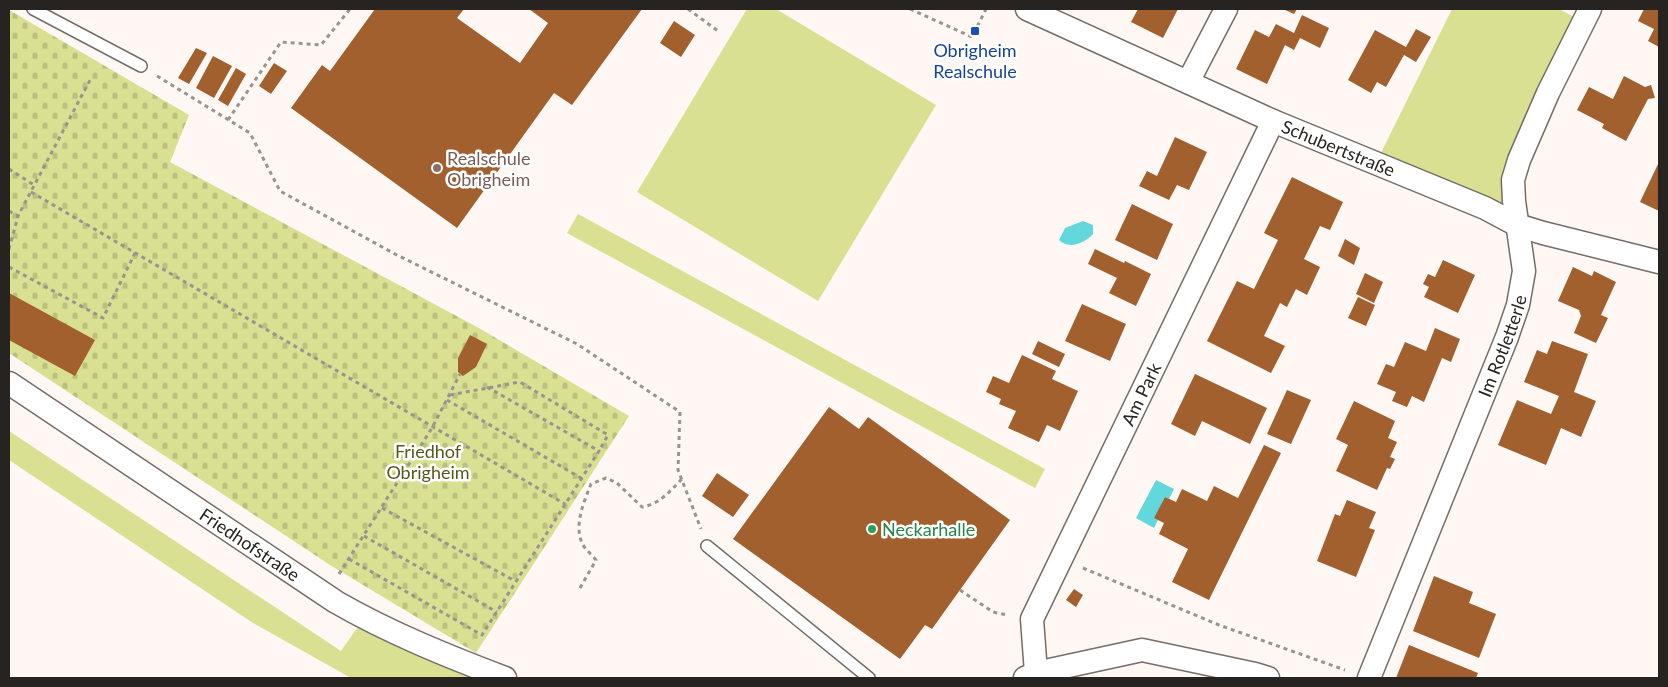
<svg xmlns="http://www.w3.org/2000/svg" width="1668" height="687" font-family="Lato,sans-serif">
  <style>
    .grass { fill: #d9e091 }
    .cemetery { fill: url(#cemetery-stones) }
    .water { fill: #62d8dd }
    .building { fill: #a1602d }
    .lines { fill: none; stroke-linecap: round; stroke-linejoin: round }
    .lane-casing { stroke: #776d67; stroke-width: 14 }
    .street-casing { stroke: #776d67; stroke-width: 25 }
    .path { stroke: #9a9491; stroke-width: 3; stroke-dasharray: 4 4; stroke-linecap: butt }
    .lane { stroke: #fff; stroke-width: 11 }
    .street { stroke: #fff; stroke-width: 22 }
    .transit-dot { fill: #1a4fb4; stroke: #fff; stroke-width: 2 }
    .education-dot { fill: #8d6e63; stroke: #fff; stroke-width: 2 }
    .leisure-dot { fill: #2e9e5b; stroke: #fff; stroke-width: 2 }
    .labels { text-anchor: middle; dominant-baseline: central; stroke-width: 5; stroke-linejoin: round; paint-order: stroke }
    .transit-label { font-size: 18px; fill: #164399; stroke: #fff }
    .street-label { font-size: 18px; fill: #272320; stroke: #fff }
    .education-label { font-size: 18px; fill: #785e54; stroke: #fff; text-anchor: start }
    .park-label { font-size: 18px; fill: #56591d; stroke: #fff }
    .leisure-label { font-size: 18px; fill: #27864d; stroke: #fff; text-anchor: start }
  </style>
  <defs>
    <pattern id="cemetery-stones" width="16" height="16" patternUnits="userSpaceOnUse" patternTransform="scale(1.25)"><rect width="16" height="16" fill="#d9e091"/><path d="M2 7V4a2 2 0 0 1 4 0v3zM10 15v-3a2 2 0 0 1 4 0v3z" fill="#bac07d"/></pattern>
  </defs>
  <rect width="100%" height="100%" fill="#fef7f3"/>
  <g class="grass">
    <polygon points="747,9 776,9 936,105 818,301 637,192"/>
    <polygon points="1452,9 1559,9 1582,21 1519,160 1517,225 1376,163"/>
    <polygon points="578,214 1045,469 1035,488 567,233"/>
    <polygon points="9,431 341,651 364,618 496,678 351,678 253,623 9,460"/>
  </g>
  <polygon class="cemetery" points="9,10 189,115 170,162 477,327 629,416 476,653 330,565 9,353"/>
  <g class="water">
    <path d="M1083,221L1093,225V234C1085,243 1069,250 1059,240L1065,228Z"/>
    <polygon points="1156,480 1174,489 1169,499 1165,497 1155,518 1158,520 1154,528 1136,518"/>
  </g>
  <g class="building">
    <polygon points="375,9 464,9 457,18 520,63 548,23 529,9 642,9 572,105 554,93 457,228 291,108 322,65 330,71"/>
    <polygon points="1138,9 1178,9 1163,38 1131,22"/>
    <polygon points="1283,9 1297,9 1294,14"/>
    <polygon points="1644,9 1659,9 1659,47 1648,41 1654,29 1638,21"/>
    <polygon points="1302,15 1329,28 1320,48 1300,38 1294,50 1285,45 1267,84 1236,69 1255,30 1269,37 1276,24 1294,33"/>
    <polygon points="674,21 695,35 681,57 660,43"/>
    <polygon points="1416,29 1431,37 1416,62 1404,55 1386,87 1377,82 1371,93 1348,80 1375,30 1406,47"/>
    <polygon points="196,48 207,53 189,84 178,78"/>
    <polygon points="213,56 232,66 214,98 196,88"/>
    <polygon points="274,63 287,71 271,94 259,86"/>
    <polygon points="236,68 246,74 228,106 218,100"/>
    <polygon points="1624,76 1645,87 1651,85 1655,98 1648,99 1626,141 1602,128 1604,124 1577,110 1589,87 1613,99"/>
    <polygon points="1175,137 1207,152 1189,190 1177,185 1169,200 1139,186 1147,171 1157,176"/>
    <polygon points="1659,162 1659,211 1640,202"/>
    <polygon points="1292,177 1343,202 1330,230 1320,226 1304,259 1320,267 1307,295 1296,289 1287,307 1280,303 1264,336 1285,346 1271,373 1207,341 1237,281 1254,289 1278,240 1264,233"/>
    <polygon points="1132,204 1173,224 1157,260 1115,240"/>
    <polygon points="1345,239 1360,248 1354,265 1338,256"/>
    <polygon points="1095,249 1124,263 1125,261 1151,274 1136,306 1109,293 1117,278 1088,264"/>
    <polygon points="1443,260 1475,275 1458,313 1424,297 1429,287 1423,284 1428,274 1435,277"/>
    <polygon points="1573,267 1592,276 1594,271 1616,282 1601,315 1608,318 1596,343 1574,333 1581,316 1579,310 1558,301"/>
    <polygon points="1365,273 1383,282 1374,303 1356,294"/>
    <polygon points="9,293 95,340 75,376 9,340"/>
    <polygon points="1358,297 1375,305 1366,326 1348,318"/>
    <polygon points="1082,304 1126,324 1110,361 1065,341"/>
    <polygon points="1435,328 1460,339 1451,362 1442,358 1424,402 1412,396 1407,407 1392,401 1396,392 1377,384 1386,364 1394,367 1405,342 1426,351"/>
    <polygon points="470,335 487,344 476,367 463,376 458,372 458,358"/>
    <polygon points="1038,341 1065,354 1059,367 1032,354"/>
    <polygon points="1552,341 1588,354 1574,392 1596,401 1581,437 1561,428 1546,465 1498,445 1517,400 1551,414 1559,396 1524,382 1537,350 1547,354"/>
    <polygon points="1022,355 1056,371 1052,379 1078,391 1060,431 1047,425 1039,442 1008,428 1016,411 999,404 1001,399 986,392 993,376 1009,383"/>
    <polygon points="1195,374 1267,408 1250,444 1202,421 1195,436 1171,424"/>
    <polygon points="1287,390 1311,400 1291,444 1267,434"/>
    <polygon points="1354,401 1395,421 1388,438 1397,442 1390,457 1395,459 1390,469 1387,468 1377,490 1336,471 1348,445 1336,439"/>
    <polygon points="829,407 859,429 868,417 1010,520 932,629 925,625 900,659 733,539"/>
    <polygon points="1264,445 1281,453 1209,600 1172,582 1188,549 1159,534 1164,523 1154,518 1165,497 1176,502 1182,489 1207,501 1214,486 1238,498"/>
    <polygon points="717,473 749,495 733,517 702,496"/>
    <polygon points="1347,500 1376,512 1369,528 1375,530 1356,577 1317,561 1335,514 1340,516"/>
    <polygon points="1434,576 1473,592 1469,603 1496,614 1479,658 1413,631"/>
    <polygon points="1074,589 1083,595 1076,607 1066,600"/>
    <polygon points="1409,645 1478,673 1476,678 1396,678"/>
  </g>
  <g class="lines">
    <g class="lane-casing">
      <g id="lane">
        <polyline points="33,9 141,66"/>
        <polyline points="707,546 869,678"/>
      </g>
    </g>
    <g class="street-casing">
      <g id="street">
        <path id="s1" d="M1027,9L1273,121L1485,208L1517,225L1543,233L1659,262"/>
        <polyline points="1188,82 1226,9"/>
        <path id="s2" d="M9,383L336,602C390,633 447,656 505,678"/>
        <path id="s3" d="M1036,673L1032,619L1273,121"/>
        <polyline points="1025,678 1036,673 1142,650 1255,674 1268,678"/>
        <path id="s4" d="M1369,678L1507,337L1518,305L1524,271L1514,201L1513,180L1519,160L1548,93L1590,9"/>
      </g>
    </g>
    <g class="path">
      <polyline points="688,9 718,31"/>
      <polyline points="910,9 972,37 986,9"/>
      <polyline points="157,76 250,133 280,191 395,254 577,344 680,412 678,470 701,529"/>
      <polyline points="228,120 281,42 321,45 350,9"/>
      <polyline points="9,169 34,185"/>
      <polyline points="31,192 565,504"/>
      <polyline points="9,211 18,216"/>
      <polyline points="9,249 18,216 90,80"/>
      <polyline points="9,267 103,318 135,253"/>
      <polyline points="450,395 520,382 608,435 599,451"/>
      <polyline points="447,400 581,478"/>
      <polyline points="382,508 515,581"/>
      <polyline points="364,536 497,612"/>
      <polyline points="349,559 482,635 599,451 487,387"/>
      <polyline points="1083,568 1219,625 1345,670"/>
      <polyline points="339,574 432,428 460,374"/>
      <path d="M580,588L596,560C592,555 586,550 583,545C573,526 584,502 591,484L606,478L617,483L642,507C660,504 670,491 682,479"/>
      <polyline points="960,590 993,612 1007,615"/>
    </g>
    <use href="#lane" class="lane"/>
    <use href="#street" class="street"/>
  </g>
  <rect class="transit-dot" x="970" y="26" width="10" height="10" rx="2.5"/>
  <circle class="education-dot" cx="437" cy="168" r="5"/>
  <circle class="leisure-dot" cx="872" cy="529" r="5"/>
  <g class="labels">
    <g class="transit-label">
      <text x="975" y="50">Obrigheim<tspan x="975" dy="21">Realschule</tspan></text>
    </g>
    <g class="street-label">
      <text stroke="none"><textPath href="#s1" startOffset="341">Schubertstraße</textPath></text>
      <text stroke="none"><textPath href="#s4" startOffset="358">Im Rotletterle</textPath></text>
      <text stroke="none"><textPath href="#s3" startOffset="304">Am Park</textPath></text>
      <text stroke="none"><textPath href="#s2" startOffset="290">Friedhofstraße</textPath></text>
    </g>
    <g class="education-label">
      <text x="447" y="158">Realschule<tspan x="447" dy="21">Obrigheim</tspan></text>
    </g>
    <g class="park-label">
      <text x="428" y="451">Friedhof<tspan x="428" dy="21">Obrigheim</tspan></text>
    </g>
    <g class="leisure-label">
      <text x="882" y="529">Neckarhalle</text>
    </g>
  </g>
  <rect width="1668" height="687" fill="none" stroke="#272320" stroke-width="20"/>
</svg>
